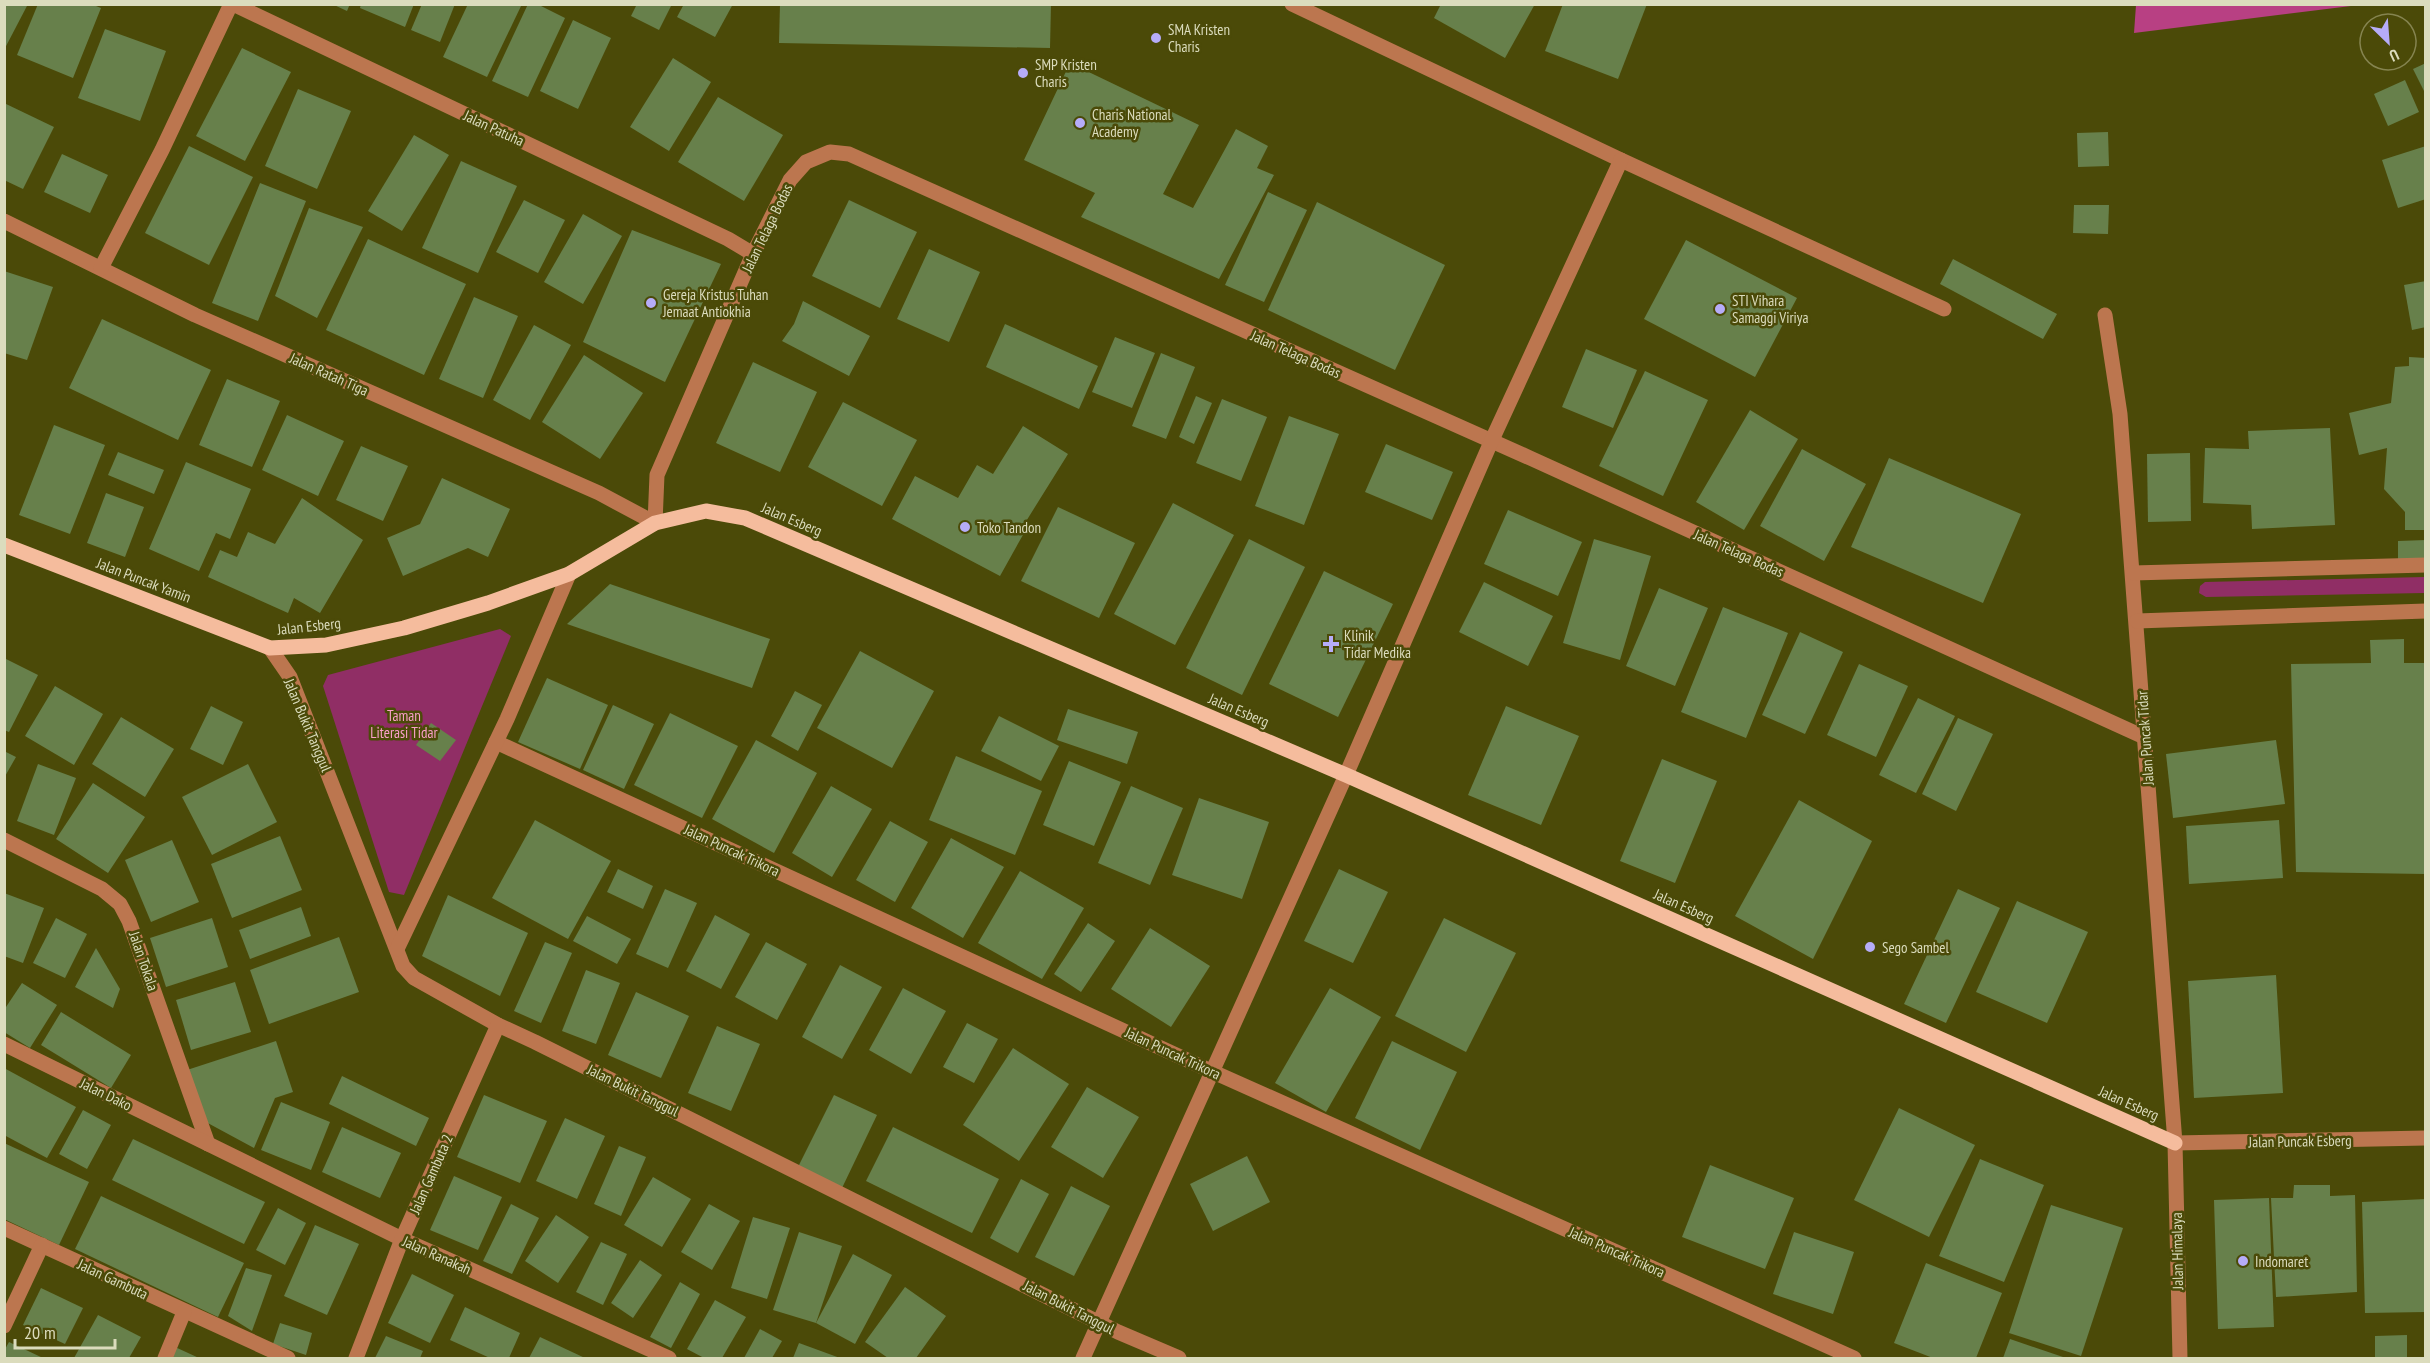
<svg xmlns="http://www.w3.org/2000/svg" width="2430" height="1363" font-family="'PT Sans Narrow',sans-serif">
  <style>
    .green { fill: #902e65 }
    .forest { fill: #b84083 }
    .building { fill: #67804b }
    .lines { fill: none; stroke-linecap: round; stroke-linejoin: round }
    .minor { stroke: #bc764f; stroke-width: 15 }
    .major { stroke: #f5bc9d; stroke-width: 15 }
    .poi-dot { fill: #b6acf8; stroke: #4b4a08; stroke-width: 2 }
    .labels { text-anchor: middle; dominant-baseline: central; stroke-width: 5; stroke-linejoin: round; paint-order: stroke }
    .poi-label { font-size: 15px; fill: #dbdcbd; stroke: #4b4a08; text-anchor: start }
    .street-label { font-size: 15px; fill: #dbdcbd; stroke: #4b4a08 }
    .park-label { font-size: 15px; fill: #fa9fcb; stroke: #4b4a08 }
  </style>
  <rect width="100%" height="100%" fill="#4b4a08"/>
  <g class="green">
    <polygon points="2425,577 2425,593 2206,597 2199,593 2200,586 2205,582"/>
    <polygon points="500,629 511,636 404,895 389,892 323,686 328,675"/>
  </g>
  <polygon class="forest" points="2136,5 2136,4 2359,5 2134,33"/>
  <g class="building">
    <polygon points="4,4 28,4 4,50"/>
    <polygon points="38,4 91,4 101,8 73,78 17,55"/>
    <polygon points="332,4 350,4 347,11"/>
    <polygon points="361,4 414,4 405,27 360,8"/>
    <polygon points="422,4 455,4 440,42 411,30"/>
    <polygon points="468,4 522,4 487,77 443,57"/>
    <polygon points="528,4 537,4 565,18 528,97 492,81"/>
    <polygon points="637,4 672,4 659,30 631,16"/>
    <polygon points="684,4 733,4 715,37 677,17"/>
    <polygon points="780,4 1051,4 1050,48 779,43"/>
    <polygon points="1441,4 1535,4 1505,58 1434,18"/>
    <polygon points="1563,4 1647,4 1618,79 1545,51"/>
    <polygon points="573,20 611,38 578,109 540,91"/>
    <polygon points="105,29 166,51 140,121 78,98"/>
    <polygon points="242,48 291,72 245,161 196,136"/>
    <polygon points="673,58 711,82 669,151 630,127"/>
    <polygon points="1070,63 1199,125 1163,194 1193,208 1236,129 1268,146 1257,168 1274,175 1219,279 1081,217 1095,193 1024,160"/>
    <polygon points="2426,63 2426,90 2424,91 2413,69"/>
    <polygon points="2405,80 2419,112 2388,126 2374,94"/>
    <polygon points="298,89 351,111 317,189 265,166"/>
    <polygon points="718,97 783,135 744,201 678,162"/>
    <polygon points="4,103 54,127 23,189 4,180"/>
    <polygon points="2108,132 2109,166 2078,167 2077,133"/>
    <polygon points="414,135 449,155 402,231 368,211"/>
    <polygon points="189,146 253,177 209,265 145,233"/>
    <polygon points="2426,146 2426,199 2398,208 2382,160"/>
    <polygon points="62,154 108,175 90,213 44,192"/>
    <polygon points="461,161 517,186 478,273 422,248"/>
    <polygon points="260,183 306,201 258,321 212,303"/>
    <polygon points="1268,192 1307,210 1264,302 1225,285"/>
    <polygon points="524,200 565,220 538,273 496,252"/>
    <polygon points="849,200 917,232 880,308 812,276"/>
    <polygon points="1317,202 1445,265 1395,370 1268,310"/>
    <polygon points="2074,205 2109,205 2108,234 2073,233"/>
    <polygon points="309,208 363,227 317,318 275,296"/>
    <polygon points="583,214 622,236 583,304 544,282"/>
    <polygon points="632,230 721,264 665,382 583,342"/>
    <polygon points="368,239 466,284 424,375 326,330"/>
    <polygon points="1686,240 1797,298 1755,377 1644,319"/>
    <polygon points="929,249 980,272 949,342 897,319"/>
    <polygon points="1953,259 2057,314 2043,339 1940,284"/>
    <polygon points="4,271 53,287 27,360 4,353"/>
    <polygon points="2426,281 2426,327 2412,330 2404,285"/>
    <polygon points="474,297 518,316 483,398 439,379"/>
    <polygon points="803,301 870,336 849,376 782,341 794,324"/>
    <polygon points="102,319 211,370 178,440 69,388"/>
    <polygon points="1005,324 1098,366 1079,409 986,367"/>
    <polygon points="534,325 571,345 530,420 493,400"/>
    <polygon points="1115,337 1155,353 1132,408 1092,392"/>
    <polygon points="1586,349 1637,370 1613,428 1562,407"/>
    <polygon points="1161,353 1195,367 1166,439 1132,426"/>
    <polygon points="584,355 643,393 600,459 542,422"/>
    <polygon points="2409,357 2426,358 2426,530 2405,530 2405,512 2384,489 2387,448 2359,455 2349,413 2391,403 2395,367 2409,366"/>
    <polygon points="753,362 817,392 780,472 716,443"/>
    <polygon points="1645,371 1708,400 1663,496 1599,466"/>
    <polygon points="227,379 280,401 252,467 199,445"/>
    <polygon points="1196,396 1212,403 1194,444 1179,437"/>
    <polygon points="1222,399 1267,417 1241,481 1196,463"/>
    <polygon points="843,402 917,440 882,506 808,467"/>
    <polygon points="1750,410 1798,439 1744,530 1696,502"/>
    <polygon points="287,415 344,441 318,496 262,470"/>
    <polygon points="1289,416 1339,434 1304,525 1255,506"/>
    <polygon points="54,425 105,445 70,534 19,515"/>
    <polygon points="1023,426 1068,454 1020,531 1024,533 1000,576 892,519 915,476 958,498 977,465 993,474"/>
    <polygon points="2330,428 2335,525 2252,529 2251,505 2203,503 2205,448 2249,449 2248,431"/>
    <polygon points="1386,444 1453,472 1432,520 1365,492"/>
    <polygon points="361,446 408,466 383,521 336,500"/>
    <polygon points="1802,449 1866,484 1824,561 1760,526"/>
    <polygon points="118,452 164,470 154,494 108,475"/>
    <polygon points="2190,453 2191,521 2148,522 2147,454"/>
    <polygon points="1889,458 2021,514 1983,603 1851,547"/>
    <polygon points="186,462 251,489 230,539 216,533 199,571 149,549"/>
    <polygon points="442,478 510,509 488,557 468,548 403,576 387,538 420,524"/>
    <polygon points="106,493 144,507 125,557 87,543"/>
    <polygon points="302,498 363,540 320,613 294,598 288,613 208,577 220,550 237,557 248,532 275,544"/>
    <polygon points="1173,503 1234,535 1175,645 1114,614"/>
    <polygon points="1058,507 1135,543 1099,618 1021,581"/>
    <polygon points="1508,510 1582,542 1558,596 1484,564"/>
    <polygon points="1249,539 1305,567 1242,695 1186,668"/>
    <polygon points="1594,539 1651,556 1620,660 1563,643"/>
    <polygon points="2426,540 2426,563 2398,564 2398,541"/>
    <polygon points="1324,571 1393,604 1338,717 1269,684"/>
    <polygon points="1484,582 1553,616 1528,666 1459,632"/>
    <polygon points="610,584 770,639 752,688 567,624"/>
    <polygon points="1659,588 1708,608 1675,686 1626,666"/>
    <polygon points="1723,607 1788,633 1746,738 1681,712"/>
    <polygon points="1800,632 1843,652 1805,734 1762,715"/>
    <polygon points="2404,639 2404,663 2426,663 2426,874 2296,872 2291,664 2371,663 2370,640"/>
    <polygon points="860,651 934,691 892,768 817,728"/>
    <polygon points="4,658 38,675 9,732 4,730"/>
    <polygon points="1859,664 1908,686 1876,757 1827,735"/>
    <polygon points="547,678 608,705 580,769 518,742"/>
    <polygon points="55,686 103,714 74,765 25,736"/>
    <polygon points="795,691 822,705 798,751 771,736"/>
    <polygon points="1918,698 1955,716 1916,793 1879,775"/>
    <polygon points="613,705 654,724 624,789 583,770"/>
    <polygon points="211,706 243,722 223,765 190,749"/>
    <polygon points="1506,706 1579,736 1541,825 1468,795"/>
    <polygon points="1068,709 1138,732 1127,764 1057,740"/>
    <polygon points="670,713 738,746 702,818 634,785"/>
    <polygon points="999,716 1059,746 1041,781 981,751"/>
    <polygon points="121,717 174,749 145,797 92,764"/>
    <polygon points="1958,718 1993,734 1956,811 1922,794"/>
    <polygon points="431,723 456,740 440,761 416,745"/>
    <polygon points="756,740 817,773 774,853 712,819"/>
    <polygon points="2276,740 2285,804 2173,818 2166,754"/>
    <polygon points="4,751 16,757 4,778"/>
    <polygon points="956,756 1042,791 1015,855 929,820"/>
    <polygon points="1662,759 1717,781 1675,883 1620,861"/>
    <polygon points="1069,761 1121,782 1094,846 1043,825"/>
    <polygon points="38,764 76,778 54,835 17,821"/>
    <polygon points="248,764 277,822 212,855 182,797"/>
    <polygon points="93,783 145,817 108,873 56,839"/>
    <polygon points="831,786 872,809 832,877 792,853"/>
    <polygon points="1131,786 1183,808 1150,885 1098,863"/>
    <polygon points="1199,798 1269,822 1242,899 1172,875"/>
    <polygon points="1799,800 1872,841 1813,959 1735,916"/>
    <polygon points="535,820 611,861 568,939 492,898"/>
    <polygon points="2279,820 2283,878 2189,884 2186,826"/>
    <polygon points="890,821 928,842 895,902 856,880"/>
    <polygon points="280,836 302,890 232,918 211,864"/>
    <polygon points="951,838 1004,867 963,938 911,908"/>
    <polygon points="172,840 199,902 151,922 125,860"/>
    <polygon points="618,869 653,886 643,909 607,892"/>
    <polygon points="1339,869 1388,892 1353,963 1304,941"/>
    <polygon points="1020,871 1084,908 1042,979 978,943"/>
    <polygon points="665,889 697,903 668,968 636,954"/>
    <polygon points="1958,889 2000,908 1946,1023 1904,1004"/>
    <polygon points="4,893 44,908 23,963 4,956"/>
    <polygon points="448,895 528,933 500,996 422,956"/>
    <polygon points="2017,901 2088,932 2047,1023 1976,992"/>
    <polygon points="301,907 311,936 250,959 239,930"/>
    <polygon points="715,915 750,934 721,989 686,971"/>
    <polygon points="587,916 631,939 617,964 573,941"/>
    <polygon points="56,918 87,934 65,978 33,963"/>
    <polygon points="212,918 228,967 166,987 150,938"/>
    <polygon points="1444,918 1516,953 1466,1052 1395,1016"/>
    <polygon points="1088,923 1115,941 1081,992 1054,974"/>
    <polygon points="1150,928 1210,966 1171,1027 1111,989"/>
    <polygon points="339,937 359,992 269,1024 250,970"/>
    <polygon points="545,942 572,953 541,1023 514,1011"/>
    <polygon points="766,942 807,964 777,1020 735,997"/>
    <polygon points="96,948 120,989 113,1008 75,987"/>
    <polygon points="840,965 882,987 842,1059 802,1037"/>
    <polygon points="586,970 620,983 596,1044 562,1031"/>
    <polygon points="2276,975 2283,1093 2194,1098 2188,981"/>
    <polygon points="235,982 251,1032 191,1050 176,1000"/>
    <polygon points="22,983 57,1005 30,1048 4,1032 4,1010"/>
    <polygon points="903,988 946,1011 911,1074 869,1050"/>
    <polygon points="1330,988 1381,1017 1326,1112 1275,1083"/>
    <polygon points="636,992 689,1016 661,1078 608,1055"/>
    <polygon points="61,1012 131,1055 111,1088 41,1045"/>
    <polygon points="967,1023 998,1039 974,1083 943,1067"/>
    <polygon points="717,1026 760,1044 731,1111 688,1093"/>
    <polygon points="276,1041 293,1092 275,1098 254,1148 204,1121 187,1070"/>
    <polygon points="1392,1041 1457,1072 1420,1150 1355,1118"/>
    <polygon points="1013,1048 1069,1084 1019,1161 963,1125"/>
    <polygon points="4,1068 76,1107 47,1158 4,1135"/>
    <polygon points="342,1076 429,1118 416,1146 329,1104"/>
    <polygon points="1087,1087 1139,1117 1103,1178 1051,1147"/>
    <polygon points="484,1095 547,1121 520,1183 457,1157"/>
    <polygon points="834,1095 877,1115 842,1188 798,1167"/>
    <polygon points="281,1102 330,1122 311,1170 261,1150"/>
    <polygon points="1899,1108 1975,1145 1929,1237 1854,1200"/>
    <polygon points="83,1110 111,1125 87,1169 59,1154"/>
    <polygon points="565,1118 605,1136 577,1199 536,1181"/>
    <polygon points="342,1127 401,1153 380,1198 322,1172"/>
    <polygon points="893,1127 999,1179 972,1233 866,1181"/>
    <polygon points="133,1139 265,1202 244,1244 112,1180"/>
    <polygon points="4,1143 89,1182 59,1245 4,1219"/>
    <polygon points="619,1146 646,1157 621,1216 594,1204"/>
    <polygon points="1247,1156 1270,1202 1213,1231 1190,1184"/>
    <polygon points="1980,1159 2044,1185 2004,1282 1939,1256"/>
    <polygon points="1710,1165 1794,1198 1765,1269 1682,1237"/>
    <polygon points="454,1176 502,1197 478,1250 430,1230"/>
    <polygon points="653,1177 691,1199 662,1247 624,1225"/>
    <polygon points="1021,1179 1049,1194 1018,1253 990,1238"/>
    <polygon points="2294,1185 2330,1185 2330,1196 2355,1195 2357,1292 2276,1297 2271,1198 2293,1198"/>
    <polygon points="1071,1186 1110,1206 1074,1276 1035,1257"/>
    <polygon points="101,1196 244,1263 218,1317 75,1249"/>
    <polygon points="2269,1198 2274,1327 2218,1329 2214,1200"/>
    <polygon points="2426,1199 2426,1312 2365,1313 2362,1202"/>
    <polygon points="511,1204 539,1218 512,1274 483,1261"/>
    <polygon points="709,1204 740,1221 712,1270 681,1252"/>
    <polygon points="2051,1205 2123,1228 2081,1356 2009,1333"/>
    <polygon points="278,1208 306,1223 285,1265 256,1250"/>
    <polygon points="556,1215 589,1237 558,1283 525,1261"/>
    <polygon points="753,1217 790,1228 767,1299 731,1288"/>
    <polygon points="315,1225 359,1244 327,1315 284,1296"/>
    <polygon points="799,1232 842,1246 816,1323 773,1310"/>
    <polygon points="1794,1232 1854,1252 1833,1314 1773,1294"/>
    <polygon points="601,1242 627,1254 603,1305 576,1292"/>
    <polygon points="853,1254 892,1275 855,1344 816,1323"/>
    <polygon points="640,1260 662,1275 633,1318 611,1303"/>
    <polygon points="1926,1263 2002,1293 1976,1358 1933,1358 1894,1343"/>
    <polygon points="246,1268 272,1275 252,1331 228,1316"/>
    <polygon points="412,1274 454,1295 430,1343 388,1323"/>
    <polygon points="680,1282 700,1294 671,1348 650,1337"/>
    <polygon points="905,1287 946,1316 916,1358 888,1358 865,1342"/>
    <polygon points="41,1288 83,1308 65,1344 23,1325"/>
    <polygon points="715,1300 746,1317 722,1358 704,1358 687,1349"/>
    <polygon points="465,1307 520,1333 509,1358 490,1358 450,1340"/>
    <polygon points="98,1315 141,1337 129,1358 74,1358"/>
    <polygon points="280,1323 312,1333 306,1355 273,1344"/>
    <polygon points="760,1329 782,1341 772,1358 744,1358"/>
    <polygon points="2407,1335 2407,1358 2375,1358 2375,1336"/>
    <polygon points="386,1336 423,1351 420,1358 375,1358"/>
    <polygon points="540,1337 585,1358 529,1358"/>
    <polygon points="2010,1339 2066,1358 2003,1358"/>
    <polygon points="9,1342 43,1358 4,1358 4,1351"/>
    <polygon points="799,1343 840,1358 793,1358"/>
    <polygon points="175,1347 199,1358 169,1358"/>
  </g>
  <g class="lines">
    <g class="minor">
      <polyline points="233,4 728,239 753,254"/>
      <polyline points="1292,4 1621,160 1944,309"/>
      <polyline points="4,221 195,315 599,493 655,523 657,475 753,254 790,180 806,162 830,152 849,154 1530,458 2144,737"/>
      <polyline points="101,268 162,150 231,4"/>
      <polyline points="2105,315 2120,414 2175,1143 2180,1358"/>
      <polyline points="2133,573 2426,565"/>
      <polyline points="2137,621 2426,611"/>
      <polyline points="270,648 290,677 403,966 414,978 498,1025 535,1042 1118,1332 1179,1358"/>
      <polyline points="496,742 1211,1071 1854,1358"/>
      <polyline points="4,840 102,889 120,904 129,921 208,1144"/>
      <polyline points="397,949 507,719 569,574"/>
      <polyline points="4,1044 402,1239 669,1358"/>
      <polyline points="2175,1143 2426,1138"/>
      <polyline points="4,1228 288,1358"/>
      <polyline points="4,1326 42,1245"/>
      <polyline points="165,1358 184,1312"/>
      <polyline points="356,1358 402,1239 498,1025"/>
      <polyline points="1083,1358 1346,775 1491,442 1621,160"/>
    </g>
    <polyline class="major" points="4,545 270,648 326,645 404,628 488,603 569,574 655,523 706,511 745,518 1346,775 2175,1143"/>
  </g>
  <g class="poi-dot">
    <circle cx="1156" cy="38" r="6"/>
    <circle cx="1023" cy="73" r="6"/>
    <circle cx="1080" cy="123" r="6"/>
    <circle cx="651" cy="303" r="6"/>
    <circle cx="1720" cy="309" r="6"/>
    <circle cx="965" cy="527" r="6"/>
    <path d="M1328 635h6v6h6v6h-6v6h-6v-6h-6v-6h6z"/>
    <circle cx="1870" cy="947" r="6"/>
    <circle cx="2243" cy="1261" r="6"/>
  </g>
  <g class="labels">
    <g class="poi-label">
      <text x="1168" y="29">SMA Kristen<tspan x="1168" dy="17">Charis</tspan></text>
      <text x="1035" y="64">SMP Kristen<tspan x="1035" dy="17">Charis</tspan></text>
      <text x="1092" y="114">Charis National<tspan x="1092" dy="17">Academy</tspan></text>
      <text x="663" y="294">Gereja Kristus Tuhan<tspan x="663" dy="17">Jemaat Antiokhia</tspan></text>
      <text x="1732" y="300">STI Vihara<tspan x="1732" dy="17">Samaggi Viriya</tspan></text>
      <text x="977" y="527">Toko Tandon</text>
      <text x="1344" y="635">Klinik<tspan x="1344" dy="17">Tidar Medika</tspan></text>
      <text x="1882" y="947">Sego Sambel</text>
      <text x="2255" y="1261">Indomaret</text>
    </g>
    <g class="street-label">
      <text transform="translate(494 128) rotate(25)">Jalan Patuha</text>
      <text transform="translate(767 228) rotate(-64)">Jalan Telaga Bodas</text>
      <text transform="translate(1296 354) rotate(24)">Jalan Telaga Bodas</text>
      <text transform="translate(329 374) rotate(24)">Jalan Ratah Tiga</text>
      <text transform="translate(792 519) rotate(23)">Jalan Esberg</text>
      <text transform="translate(1739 553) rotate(24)">Jalan Telaga Bodas</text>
      <text transform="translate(144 580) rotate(21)">Jalan Puncak Yamin</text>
      <text transform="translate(309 626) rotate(-6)">Jalan Esberg</text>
      <text transform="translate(1239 710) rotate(23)">Jalan Esberg</text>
      <text transform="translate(308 725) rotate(67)">Jalan Bukit Tanggul</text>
      <text transform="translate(2145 738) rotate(-94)">Jalan Puncak Tidar</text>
      <text transform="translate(732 850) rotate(25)">Jalan Puncak Trikora</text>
      <text transform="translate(1684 906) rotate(24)">Jalan Esberg</text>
      <text transform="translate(144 961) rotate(71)">Jalan Tokala</text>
      <text transform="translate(1173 1053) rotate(25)">Jalan Puncak Trikora</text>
      <text transform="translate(633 1090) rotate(26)">Jalan Bukit Tanggul</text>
      <text transform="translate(106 1094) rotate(26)">Jalan Dako</text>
      <text transform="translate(2129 1103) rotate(24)">Jalan Esberg</text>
      <text transform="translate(2300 1141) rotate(-1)">Jalan Puncak Esberg</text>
      <text transform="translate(431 1174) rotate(-66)">Jalan Gambuta 2</text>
      <text transform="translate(2177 1251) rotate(-91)">Jalan Himalaya</text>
      <text transform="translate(1617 1252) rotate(24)">Jalan Puncak Trikora</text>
      <text transform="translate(437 1255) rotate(24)">Jalan Ranakah</text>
      <text transform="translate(113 1279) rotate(25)">Jalan Gambuta</text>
      <text transform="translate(1069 1307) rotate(27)">Jalan Bukit Tanggul</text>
    </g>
    <g class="park-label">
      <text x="404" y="715">Taman<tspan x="404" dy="17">Literasi Tidar</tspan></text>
    </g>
  </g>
  <rect width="2430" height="1363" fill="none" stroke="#dbdcbd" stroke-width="12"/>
  <g transform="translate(2388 42) rotate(155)"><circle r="28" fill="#4b4a08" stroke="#858450" stroke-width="1.5"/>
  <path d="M0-4.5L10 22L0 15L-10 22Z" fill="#b6acf8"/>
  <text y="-9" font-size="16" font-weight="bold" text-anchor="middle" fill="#dbdcbd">U</text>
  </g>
  <path d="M15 1339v9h100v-9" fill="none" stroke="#dbdcbd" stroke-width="3"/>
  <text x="24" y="1339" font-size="18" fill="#dbdcbd" stroke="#4b4a08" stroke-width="4.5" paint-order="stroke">20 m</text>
</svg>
